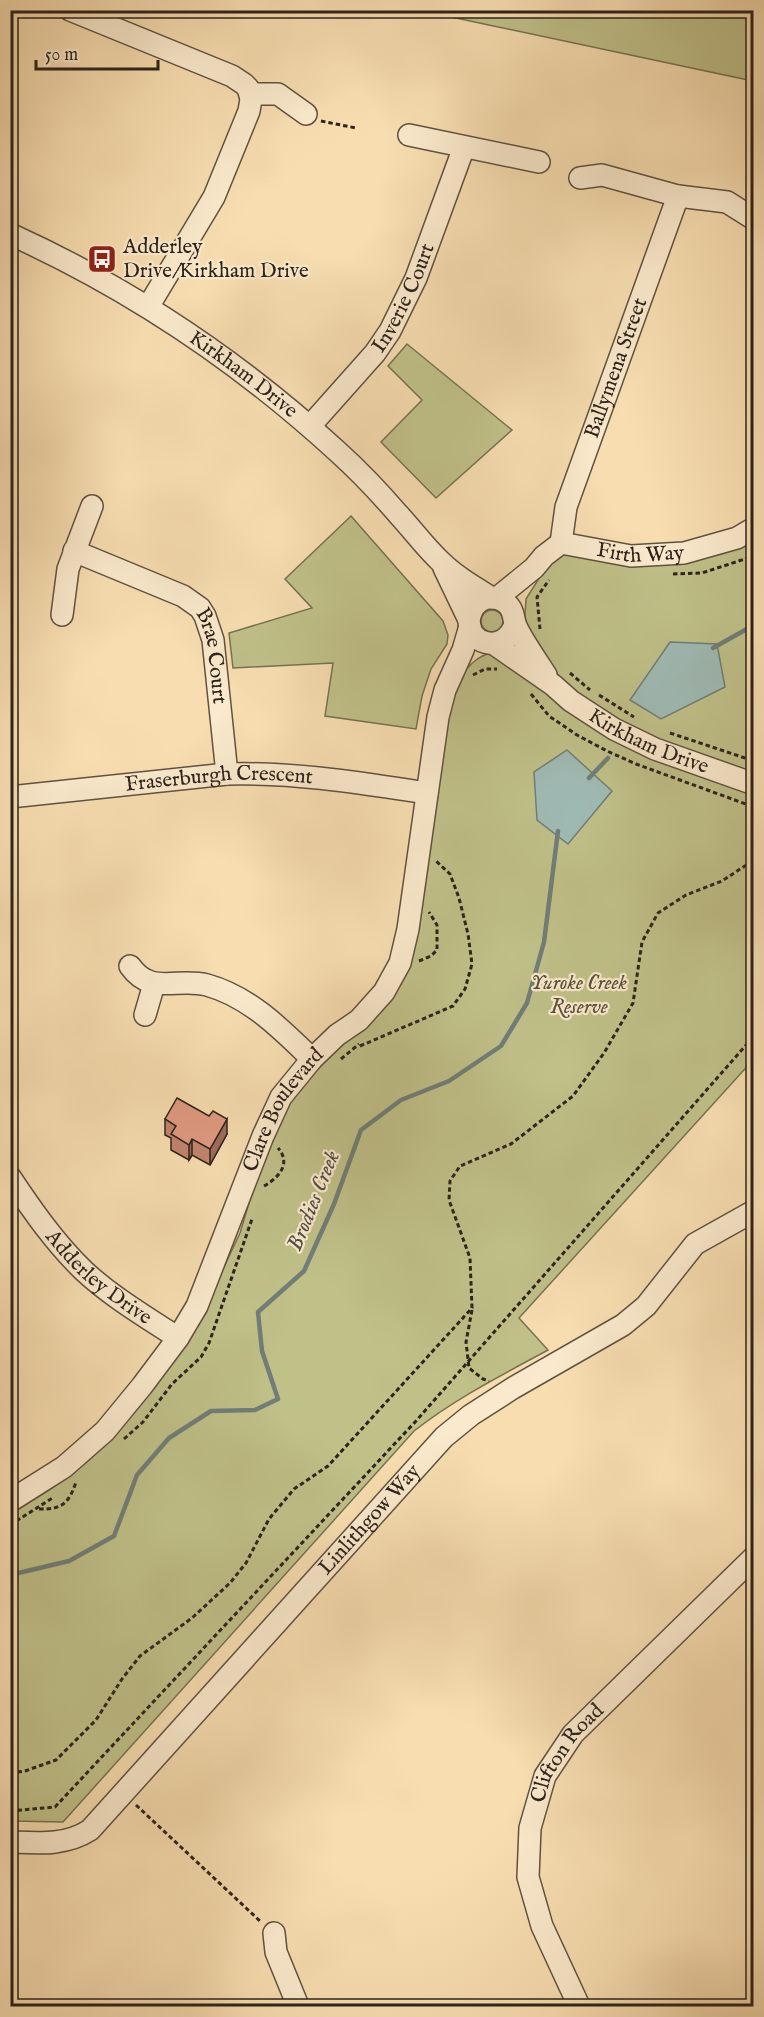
<svg xmlns="http://www.w3.org/2000/svg" width="764" height="2017" font-family="'IM FELL English',serif">
  <style>
    .green { fill: #c0c089; stroke: #767252; stroke-width: 1.5 }
    .water { fill: #9fbab4; stroke: #717e77; stroke-width: 1.5 }
    .lines { fill: none; stroke-linecap: round; stroke-linejoin: round }
    .stream { stroke: #717e77; stroke-width: 4.5 }
    .minor-casing { stroke: #605241; stroke-width: 24 }
    .path { stroke: #2d231c; stroke-width: 3; stroke-dasharray: 4.5 3; stroke-linecap: butt }
    .minor { stroke: #fae9cc; stroke-width: 21 }
    .wall { fill: #c28470; stroke: #2d231c; stroke-width: 1.5 }
    .shaded-wall { fill: #9e6c5b; stroke: #2d231c; stroke-width: 1.5 }
    .building { fill: #e19a82; stroke: #2d231c; stroke-width: 1.5 }
    .labels { text-anchor: middle; dominant-baseline: central; stroke-width: 4.5; stroke-linejoin: round; paint-order: stroke }
    .poi-label { font-size: 21px; fill: #2d231c; stroke: #fae9cc; text-anchor: start }
    .street-label { font-size: 21px; fill: #2d231c; stroke: #fae9cc }
    .park-label { font-size: 21px; font-style: italic; fill: #59523d; stroke: #fae9cc }
    .water-label { font-size: 22px; font-style: italic; fill: #4f504a; stroke: #fae9cc }
  </style>
  <rect width="100%" height="100%" fill="#f7ddb0"/>
  <filter id="stains"><feTurbulence type="fractalNoise" baseFrequency=".00333" numOctaves="4"/><feColorMatrix values="0 0 0 0 .2 0 0 0 0 .09 0 0 0 0 .02 0 0 0 .5 -.17"/></filter>
  <radialGradient id="worn" r=".72"><stop offset=".6" stop-color="#630" stop-opacity="0"/><stop offset="1" stop-color="#630" stop-opacity=".3"/></radialGradient>
  <g class="green">
    <polygon points="423,11 753,11 753,81"/>
    <polygon points="407,344 512,430 436,498 381,442 422,400 388,366"/>
    <polygon points="351,516 443,621 448,635 447,644 431,669 422,696 416,729 325,716 333,663 233,668 229,633 312,608 285,579"/>
    <polygon points="753,539 753,774 634,732 574,691 539,655 528,637 525,615 526,599 548,564 566,551 703,558 724,553"/>
    <circle cx="492" cy="621" r="11"/>
    <path d="M491,653L642,754L753,794V1060L519,1318L548,1350C502,1375 456,1398 414,1431L63,1822L11,1821V1514L51,1489L89,1460L111,1439L139,1407L189,1341L240,1233L261,1163L286,1107L311,1070L382,1006L448,704C458,683 466,659 491,653Z"/>
  </g>
  <g class="water">
    <polygon points="670,642 717,644 725,687 661,719 630,700"/>
    <polygon points="567,750 612,791 568,844 537,820 534,772"/>
  </g>
  <g class="lines">
    <g class="stream">
      <polyline points="713,648 754,625"/>
      <polyline points="589,778 608,758"/>
      <polyline points="10,1575 69,1561 114,1536 137,1475 169,1438 211,1411 255,1410 278,1399 262,1351 258,1312 304,1271 334,1204 361,1130 401,1100 449,1081 501,1046 527,1003 544,942 558,831"/>
    </g>
    <g class="minor-casing">
      <g id="minor">
        <polyline points="70,10 232,76 244,84 248,88 251,99 249,111 214,197 148,307"/>
        <polyline points="250,94 278,94 306,114"/>
        <polyline points="409,135 539,162"/>
        <polyline points="580,178 602,175 678,196 727,202 754,219"/>
        <path id="s1" d="M10,234C131,289 240,362 338,452C359,471 379,492 398,514C412,529 425,547 440,561C455,576 474,587 492,598"/>
        <path id="s2" d="M310,426L375,353L390,331L416,278L464,147"/>
        <path id="s3" d="M561,543L566,507L678,196"/>
        <path id="s4" d="M74,551L183,596L200,608L205,616L213,640L227,774"/>
        <polyline points="444,568 469,620"/>
        <path id="s5" d="M497,598L534,568L544,556L561,543L631,556L684,553L737,538L754,528"/>
        <polyline points="62,615 68,569 92,506"/>
        <path d="M515,624C505,656 463,644 470,616C472,608 477,602 484,599C493,596 503,599 509,606C514,612 513,617 515,623C518,634 539,664 546,675"/>
        <path id="s6" d="M494,644L553,685L571,701L614,729L655,749L754,784"/>
        <path id="s7" d="M10,797L227,774C295,772 361,783 427,793"/>
        <path d="M130,966C151,996 177,977 207,985C250,997 281,1029 312,1059"/>
        <polyline points="145,1015 154,984"/>
        <path id="s8" d="M10,1177C32,1210 55,1243 84,1271C112,1297 146,1317 178,1338"/>
        <path id="s9" d="M10,1501L64,1467L105,1431L142,1386L178,1338L197,1306L263,1136L281,1097L312,1059L337,1035L359,1020L384,992L400,963L408,929L438,717L445,690L463,650L470,626"/>
        <path id="s10" d="M10,1842C38,1843 65,1846 90,1830L444,1437L471,1415L513,1388L623,1325L646,1306L695,1244L754,1211"/>
        <polyline points="274,1933 276,1952 298,2006"/>
        <path id="s11" d="M579,2006L542,1926L528,1877L530,1828L545,1776L573,1734L754,1557"/>
      </g>
    </g>
    <g class="path">
      <polyline points="321,121 356,128"/>
      <polyline points="673,574 702,573 754,556"/>
      <polyline points="540,629 537,597 549,580"/>
      <polyline points="570,673 590,690"/>
      <polyline points="473,675 485,669 497,669"/>
      <polyline points="531,694 549,716 577,735 607,751 636,764 754,807"/>
      <polyline points="599,695 634,717"/>
      <polyline points="670,733 754,761"/>
      <polyline points="419,961 431,956 437,950 437,925 429,912"/>
      <polyline points="360,1046 453,1006 465,989 472,964 468,934 459,898 450,874 436,861"/>
      <polyline points="341,1059 359,1044"/>
      <path d="M264,1186C278,1178 292,1164 278,1148"/>
      <polyline points="472,1310 466,1342 469,1368 483,1379 489,1381"/>
      <polyline points="124,1439 143,1422 172,1384 201,1357 209,1343 252,1219"/>
      <path d="M39,1509C62,1510 69,1503 76,1482"/>
      <polyline points="10,1525 54,1497"/>
      <polyline points="10,1773 25,1771 56,1760 96,1720 122,1679 140,1656 192,1618 230,1583 246,1563 269,1519 294,1489 328,1466 472,1308 470,1258 449,1200 450,1181 460,1166 511,1144 573,1096 604,1053 633,1003 642,942 658,913 686,895 722,881 754,860"/>
      <polyline points="136,1805 261,1922"/>
      <polyline points="10,1811 55,1807 416,1421 754,1036"/>
    </g>
    <use href="#minor" class="minor"/>
  </g>
  <polygon class="wall" points="209,1116 227,1134 210,1165 192,1155 189,1160 171,1150 171,1138 165,1135 165,1119"/>
  <g class="shaded-wall">
    <polygon points="227,1119 227,1134 210,1165 210,1149"/>
    <polygon points="192,1139 192,1155 189,1160 189,1145"/>
  </g>
  <polygon class="building" points="177,1098 209,1116 213,1111 227,1119 210,1149 192,1139 189,1145 171,1134 176,1126 165,1119"/>
  <defs>
    <g id="bus-square" transform="scale(1.5)"><rect x="-9" y="-9" width="18" height="18" rx="4" fill="#8f2418" stroke="#fae9cc"/><path d="M-5-6H5V4H4V6H2V4H-2V6H-4V4H-5ZM-3.5-4V0h7V-4ZM-3.5 1.2v1.5H-2V1.2ZM2 1.2v1.5H3.5V1.2Z" fill="#fff"/></g>
  </defs>
  <g fill-rule="evenodd">
    <use href="#bus-square" x="102" y="259"/>
  </g>
  <g class="labels">
    <g class="poi-label">
      <text x="123" y="247">Adderley<tspan x="123" dy="24">Drive/Kirkham Drive</tspan></text>
    </g>
    <g class="street-label">
      <text stroke="none"><textPath href="#s2" startOffset="160">Inverie Court</textPath></text>
      <text stroke="none"><textPath href="#s3" startOffset="184">Ballymena Street</textPath></text>
      <text stroke="none"><textPath href="#s1" startOffset="273">Kirkham Drive</textPath></text>
      <text stroke="none"><textPath href="#s5" startOffset="165">Firth Way</textPath></text>
      <text stroke="none"><textPath href="#s4" startOffset="189">Brae Court</textPath></text>
      <text stroke="none"><textPath href="#s6" startOffset="184">Kirkham Drive</textPath></text>
      <text stroke="none"><textPath href="#s7" startOffset="210">Fraserburgh Crescent</textPath></text>
      <text stroke="none"><textPath href="#s9" startOffset="489">Clare Boulevard</textPath></text>
      <text stroke="none"><textPath href="#s8" startOffset="135">Adderley Drive</textPath></text>
      <text stroke="none"><textPath href="#s10" startOffset="500">Linlithgow Way</textPath></text>
      <text stroke="none"><textPath href="#s11" startOffset="273">Clifton Road</textPath></text>
    </g>
    <g class="park-label">
      <text x="579" y="983">Yuroke Creek<tspan x="579" dy="24">Reserve</tspan></text>
    </g>
    <g class="water-label">
      <text transform="translate(314 1201) rotate(-68)">Brodies Creek</text>
    </g>
  </g>
  <rect width="764" height="2017" fill="none" stroke="#f7ddb0" stroke-width="36"/>
  <rect x="12" y="12" width="740" height="1993" fill="none" stroke="#2d231c" stroke-width="3"/>
  <rect x="18" y="18" width="728" height="1981" fill="none" stroke="#2d231c" stroke-width="1.5"/>
  <path d="M36 60v9h122v-9" fill="none" stroke="#2d231c" stroke-width="3"/>
  <text x="45" y="60" font-size="18" fill="#2d231c" stroke="#fae9cc" stroke-width="4.5" paint-order="stroke">50 m</text>
  <rect width="100%" height="100%" filter="url(#stains)"/>
  <rect width="100%" height="100%" fill="url(#worn)"/>
</svg>
